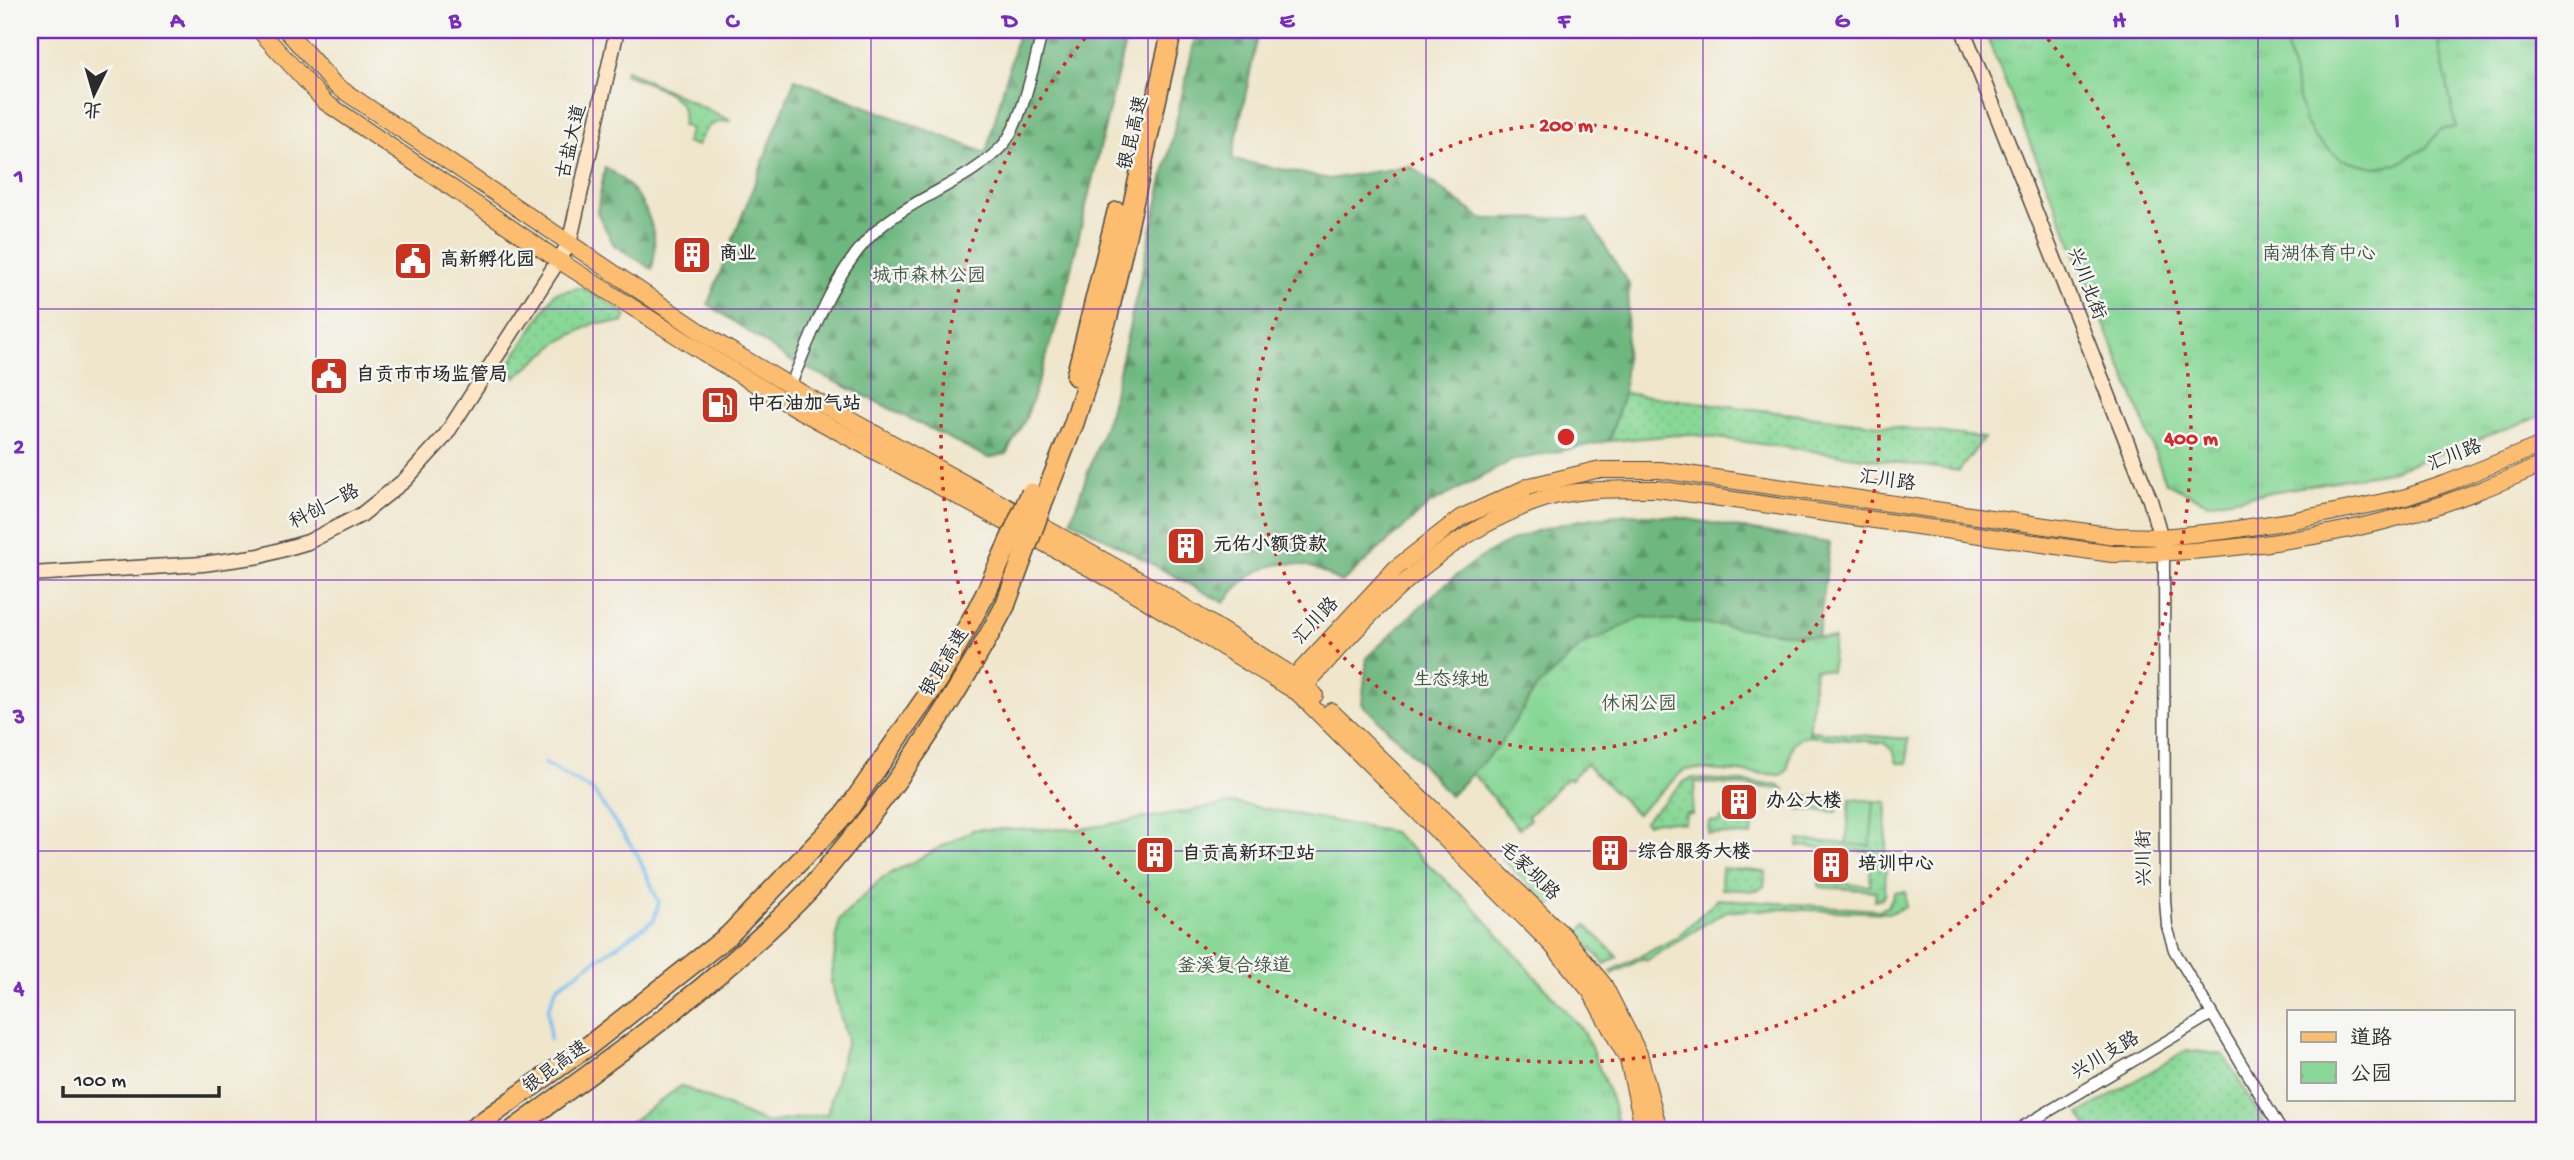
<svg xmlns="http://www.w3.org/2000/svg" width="2574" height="1160" font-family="'Gochi Hand','LXGW WenKai TC',sans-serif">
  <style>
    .grass { fill: url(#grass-dots); stroke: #5a8261; stroke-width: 2 }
    .forest { fill: url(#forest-firs); stroke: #4c7256; stroke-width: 2 }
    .park { fill: url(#park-tufts); stroke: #5a8261; stroke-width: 2 }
    .pitch { fill: #89d897; stroke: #5a8261; stroke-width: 2 }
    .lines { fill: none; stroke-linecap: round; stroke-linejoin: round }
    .stream { stroke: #7abff0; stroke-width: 3.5 }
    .street-casing { stroke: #484743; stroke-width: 13 }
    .secondary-casing { stroke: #484743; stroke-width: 17 }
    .primary-casing { stroke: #484743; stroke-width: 18 }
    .highway-casing { stroke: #484743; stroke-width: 22 }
    .street { stroke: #fff; stroke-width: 10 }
    .secondary { stroke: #fee5c5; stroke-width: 14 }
    .primary { stroke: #fcbd6f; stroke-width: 16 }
    .highway { stroke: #fcbd6f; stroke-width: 19 }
    .highway-bridge-casing { stroke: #484743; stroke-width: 22; stroke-linecap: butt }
    .highway-bridge { stroke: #fcbd6f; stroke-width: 19 }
    .grid { fill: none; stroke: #7b2cbf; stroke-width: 2; stroke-opacity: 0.55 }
    .ring { fill: none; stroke: #d62828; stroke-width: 3.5; stroke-dasharray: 3.5 7 }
    .labels { text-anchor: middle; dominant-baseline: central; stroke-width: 5; stroke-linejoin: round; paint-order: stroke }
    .street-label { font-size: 19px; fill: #2b2b2b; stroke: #f6f6f2 }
    .poi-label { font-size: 19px; font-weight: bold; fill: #2b2b2b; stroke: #f6f6f2; text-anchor: start }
    .park-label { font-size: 19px; fill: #425646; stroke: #f6f6f2 }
    .centre { fill: #d62828; stroke: #f6f6f2; stroke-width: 3.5 }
    .ring-label { font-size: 21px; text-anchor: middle; font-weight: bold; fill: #d62828; stroke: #f6f6f2; stroke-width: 5; stroke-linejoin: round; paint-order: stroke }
    .neatline { fill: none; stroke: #7b2cbf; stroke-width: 2.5 }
    .grid-label { font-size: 23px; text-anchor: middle; font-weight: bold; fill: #7b2cbf }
  </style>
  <defs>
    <pattern id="grass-dots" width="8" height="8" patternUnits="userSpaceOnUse" patternTransform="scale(1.75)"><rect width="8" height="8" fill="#89d897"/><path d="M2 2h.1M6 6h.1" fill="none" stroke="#76ba82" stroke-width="1.8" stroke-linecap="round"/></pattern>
    <pattern id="forest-firs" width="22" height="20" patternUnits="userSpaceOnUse" patternTransform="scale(1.75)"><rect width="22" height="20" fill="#6eb880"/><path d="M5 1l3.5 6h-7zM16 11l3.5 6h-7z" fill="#5b9669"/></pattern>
    <pattern id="park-tufts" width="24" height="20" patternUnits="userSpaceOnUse" patternTransform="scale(1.75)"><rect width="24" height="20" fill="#89d897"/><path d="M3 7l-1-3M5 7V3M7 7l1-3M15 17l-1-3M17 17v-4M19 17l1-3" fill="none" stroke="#76ba82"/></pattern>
  </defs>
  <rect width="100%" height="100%" fill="#f6f6f2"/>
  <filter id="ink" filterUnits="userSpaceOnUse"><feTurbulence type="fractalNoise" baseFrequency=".0143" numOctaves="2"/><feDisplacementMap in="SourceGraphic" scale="14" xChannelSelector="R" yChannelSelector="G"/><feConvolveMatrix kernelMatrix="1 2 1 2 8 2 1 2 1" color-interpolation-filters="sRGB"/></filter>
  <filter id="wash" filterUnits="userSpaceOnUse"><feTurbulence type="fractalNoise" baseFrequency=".00686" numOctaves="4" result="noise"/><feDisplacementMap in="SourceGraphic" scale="28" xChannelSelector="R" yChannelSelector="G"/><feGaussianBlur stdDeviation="1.57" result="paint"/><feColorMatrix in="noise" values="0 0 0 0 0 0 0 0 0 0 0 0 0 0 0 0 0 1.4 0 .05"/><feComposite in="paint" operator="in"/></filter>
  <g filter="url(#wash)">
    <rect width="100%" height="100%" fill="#efe6cc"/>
    <g class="grass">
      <path d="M626,70L731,121C710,120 704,129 697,146L686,142L691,129L682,125C693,94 647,84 625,74Z"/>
      <polygon points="583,287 627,315 622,323 595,323 560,341 516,377 506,370 555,293"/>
      <polygon points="1624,393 1984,438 1959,471 1688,434 1609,441"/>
      <polygon points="1810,731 1908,739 1907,763 1897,763 1894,752 1884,743 1809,736"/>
      <polygon points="1692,778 1778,785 1784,789 1695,782 1692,814 1686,813 1685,823 1657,821 1647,824 1644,821 1685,781"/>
      <polygon points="1799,795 1838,798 1837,812 1798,809"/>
      <polygon points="1874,801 1887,802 1885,895 1882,899 1875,901 1876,891 1819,887 1819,882 1870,886 1871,852 1798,846 1799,840 1870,845"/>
      <polygon points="1721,818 1753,821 1752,836 1708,833 1709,821 1720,822"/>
      <polygon points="1511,850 1559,897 1550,906 1502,858"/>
      <polygon points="1722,868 1766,872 1764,886 1757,891 1721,889"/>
      <polygon points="1895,892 1906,892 1906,907 1890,913 1783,909 1726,911 1646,961 1644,958 1612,974 1611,971 1676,938 1718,899 1880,910 1888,906"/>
      <polygon points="1586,925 1618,957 1605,964 1577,934"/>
      <polygon points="2187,1050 2224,1055 2268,1130 2089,1130 2079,1114"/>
    </g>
    <g class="forest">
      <polygon points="1019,30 1128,30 1061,311 1026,418 1006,454 988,458 851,389 789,360 708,304 795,79 986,153"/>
      <path d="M1197,30H1259L1232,159L1329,179L1410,166L1482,219L1587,218L1629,284L1624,393L1609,441L1511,461L1430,504L1341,583C1297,551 1256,559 1224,603L1071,520L1110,411Z"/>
      <path d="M605,167C641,188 662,228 652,269L614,245L597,212Z"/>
      <path d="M1629,514L1676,517L1830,543L1818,637L1642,617L1580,647L1536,689L1500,745L1450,796L1406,747L1362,704L1367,657C1406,621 1449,575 1495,549C1536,526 1582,518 1629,514Z"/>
    </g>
    <g class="park">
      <polygon points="1984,30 2544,30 2544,415 2388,472 2207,503 2166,483 2137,405"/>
      <polygon points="1642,617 1834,639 1831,671 1815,669 1809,736 1801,737 1793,743 1787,771 1781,775 1694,769 1684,770 1637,814 1586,764 1570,780 1567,778 1528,816 1530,819 1519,829 1472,773 1500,745 1536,689 1580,647"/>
      <polygon points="1235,803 1393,832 1472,905 1585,1033 1613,1102 1619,1130 626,1130 628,1124 681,1086 766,1123 827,1114 847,1040 831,982 839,920 882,878 975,829 1081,829"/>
    </g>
    <g class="pitch">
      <polygon points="2283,30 2436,30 2456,127 2440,130 2426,148 2397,164 2374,167 2341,159 2315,138 2304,119"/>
      <polygon points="1850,799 1874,801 1870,846 1846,844"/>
    </g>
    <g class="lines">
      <g class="stream">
        <polyline points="545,764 593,791 637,854 659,902 654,920 557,987 548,1009 550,1040"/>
        <polyline points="603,1130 604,1123"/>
      </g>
    </g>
  </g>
  <g filter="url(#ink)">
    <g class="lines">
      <g class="street-casing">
        <g id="street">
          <path d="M790,386C812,335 830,281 867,240C905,198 967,185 1003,145C1023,122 1034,61 1043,30"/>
          <polyline points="2164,554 2165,900 2167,926 2174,950 2281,1130"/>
          <polyline points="2017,1130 2212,1014"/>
          <polyline points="2529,1130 2544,1124"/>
        </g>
      </g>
      <g class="secondary-casing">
        <g id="secondary">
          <polyline points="1963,30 2150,500 2163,545"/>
          <polyline points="30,574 203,564 260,556 308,542 361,515 405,480 445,436 569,244 617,30"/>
        </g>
      </g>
      <g class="primary-casing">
        <g id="primary">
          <polyline points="259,30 325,102 558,260 704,353 795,408 1119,584 1298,693 1551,944 1590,991 1628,1060 1644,1130"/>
          <polyline points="286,30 335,85 713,340 807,396 1159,591 1295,677 1315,695"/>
          <polyline points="1290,682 1396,568 1460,518 1530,486 1596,470 1660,470 2115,536 2162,537 2224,531 2290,521 2364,506 2406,497 2447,483 2544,444"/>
          <path d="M1299,693C1365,617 1437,537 1535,502C1573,488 1616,489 1657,489L2112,554C2210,554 2320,540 2414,513C2458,500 2501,482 2544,464"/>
          <polyline points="1331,711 1563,935 1604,985 1639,1054 1659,1130"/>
        </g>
      </g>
      <g class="highway-casing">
        <g id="highway">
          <polyline points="1076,376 1117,212"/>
          <polyline points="1044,499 1074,423 1108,316 1172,30"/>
          <polyline points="471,1130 591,1044 728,936 845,814 939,679 985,595"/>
          <path d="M513,1130C614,1057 718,983 806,893C819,879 831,863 843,849C906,774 959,692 1005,606"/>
        </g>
      </g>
      <use href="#street" class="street"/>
      <use href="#secondary" class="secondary"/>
      <use href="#primary" class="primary"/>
      <use href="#highway" class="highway"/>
      <g class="highway-bridge-casing">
        <g id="highway-bridge">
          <polyline points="985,595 1031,493"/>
          <polyline points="1005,606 1044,499"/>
        </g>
      </g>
      <use href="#highway-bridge" class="highway-bridge"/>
    </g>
  </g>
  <path class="grid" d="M316,30V1130M593,30V1130M871,30V1130M1148,30V1130M1426,30V1130M1703,30V1130M1981,30V1130M2258,30V1130M30,309H2544M30,580H2544M30,851H2544"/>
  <g class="ring">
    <circle cx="1566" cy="437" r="313"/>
    <path d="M2041 31A625 625 0 1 1 1091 31"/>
  </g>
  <defs>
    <g id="building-square" transform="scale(2.0125)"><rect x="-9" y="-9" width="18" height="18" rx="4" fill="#c8321e" stroke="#f6f6f2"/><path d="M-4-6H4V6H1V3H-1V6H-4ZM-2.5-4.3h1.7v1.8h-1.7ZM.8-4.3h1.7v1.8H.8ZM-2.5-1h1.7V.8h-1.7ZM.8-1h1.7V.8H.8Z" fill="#fff"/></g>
    <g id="civic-square" transform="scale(2.0125)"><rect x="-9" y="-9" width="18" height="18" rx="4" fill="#c8321e" stroke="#f6f6f2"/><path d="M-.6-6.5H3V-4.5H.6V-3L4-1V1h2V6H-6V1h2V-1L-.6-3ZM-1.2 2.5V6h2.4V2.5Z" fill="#fff"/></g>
    <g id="fuel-square" transform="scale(2.0125)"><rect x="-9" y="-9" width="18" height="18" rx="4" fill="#c8321e" stroke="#f6f6f2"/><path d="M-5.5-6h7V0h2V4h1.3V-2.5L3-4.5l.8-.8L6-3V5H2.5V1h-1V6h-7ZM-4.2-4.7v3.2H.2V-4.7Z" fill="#fff"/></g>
  </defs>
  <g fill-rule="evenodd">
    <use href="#building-square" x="692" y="255"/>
    <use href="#civic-square" x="413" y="261"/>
    <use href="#civic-square" x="329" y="376"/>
    <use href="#fuel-square" x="720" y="405"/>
    <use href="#building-square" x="1186" y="546"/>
    <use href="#building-square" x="1739" y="802"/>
    <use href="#building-square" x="1610" y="853"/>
    <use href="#building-square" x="1155" y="855"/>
    <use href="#building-square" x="1831" y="865"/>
  </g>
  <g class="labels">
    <g class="street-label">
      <text transform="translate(1135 133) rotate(-77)">银昆高速</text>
      <text transform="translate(573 142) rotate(-77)">古盐大道</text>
      <text transform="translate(2085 284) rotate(69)">兴川北街</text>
      <text transform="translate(2455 457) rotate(-21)">汇川路</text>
      <text transform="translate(1887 482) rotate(8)">汇川路</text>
      <text transform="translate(325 508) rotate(-27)">科创一路</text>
      <text transform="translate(1317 622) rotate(-47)">汇川路</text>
      <text transform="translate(946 663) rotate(-59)">银昆高速</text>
      <text transform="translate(2146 858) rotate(-91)">兴川街</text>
      <text transform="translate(1528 872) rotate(44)">毛家坝路</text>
      <text transform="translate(2106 1057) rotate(-31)">兴川支路</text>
      <text transform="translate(557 1068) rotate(-36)">银昆高速</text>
    </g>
    <g class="poi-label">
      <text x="719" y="255">商业</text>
      <text x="440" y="261">高新孵化园</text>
      <text x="356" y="376">自贡市市场监管局</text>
      <text x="747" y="405">中石油加气站</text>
      <text x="1213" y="546">元佑小额贷款</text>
      <text x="1766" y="802">办公大楼</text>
      <text x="1637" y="853">综合服务大楼</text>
      <text x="1182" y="855">自贡高新环卫站</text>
      <text x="1858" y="865">培训中心</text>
    </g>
    <g class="park-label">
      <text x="2319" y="255">南湖体育中心</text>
      <text x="929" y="277">城市森林公园</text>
      <text x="1451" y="681">生态绿地</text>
      <text x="1639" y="705">休闲公园</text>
      <text x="1234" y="967">釜溪复合绿道</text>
    </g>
  </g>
  <circle cx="1566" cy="437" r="10" class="centre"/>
  <g class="ring-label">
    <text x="1566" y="131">200 m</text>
    <text x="2191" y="444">400 m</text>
  </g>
  <rect width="2574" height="1160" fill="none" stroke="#f6f6f2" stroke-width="77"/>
  <rect x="2287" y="1010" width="228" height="91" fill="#f6f6f2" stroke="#a5a5a2" stroke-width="2"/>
  <rect x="2301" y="1032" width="35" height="10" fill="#fcbd6f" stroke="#a5a5a2" stroke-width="2"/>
  <text x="2350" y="1044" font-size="21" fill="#2b2b2b">道路</text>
  <rect x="2301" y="1062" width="35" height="21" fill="url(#park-tufts)" stroke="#a5a5a2" stroke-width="2"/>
  <text x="2350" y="1080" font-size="21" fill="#2b2b2b">公园</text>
  <g transform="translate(94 94) rotate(185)" stroke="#f6f6f2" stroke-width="5" paint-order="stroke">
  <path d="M0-5L12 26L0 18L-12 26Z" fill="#2b2b2b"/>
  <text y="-10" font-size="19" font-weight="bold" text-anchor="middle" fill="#2b2b2b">北</text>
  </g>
  <path d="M63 1086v10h156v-10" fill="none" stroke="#2b2b2b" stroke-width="3.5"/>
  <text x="74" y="1086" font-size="21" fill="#2b2b2b" stroke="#f6f6f2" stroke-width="5" paint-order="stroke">100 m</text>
  <rect x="38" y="38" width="2498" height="1084" class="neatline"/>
  <g class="grid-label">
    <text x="177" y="27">A</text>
    <text x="455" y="27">B</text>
    <text x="732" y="27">C</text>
    <text x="1010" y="27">D</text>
    <text x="1287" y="27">E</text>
    <text x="1564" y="27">F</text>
    <text x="1842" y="27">G</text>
    <text x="2119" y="27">H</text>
    <text x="2397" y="27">I</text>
    <text x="19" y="182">1</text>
    <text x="19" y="453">2</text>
    <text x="19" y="723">3</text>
    <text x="19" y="994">4</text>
  </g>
</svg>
